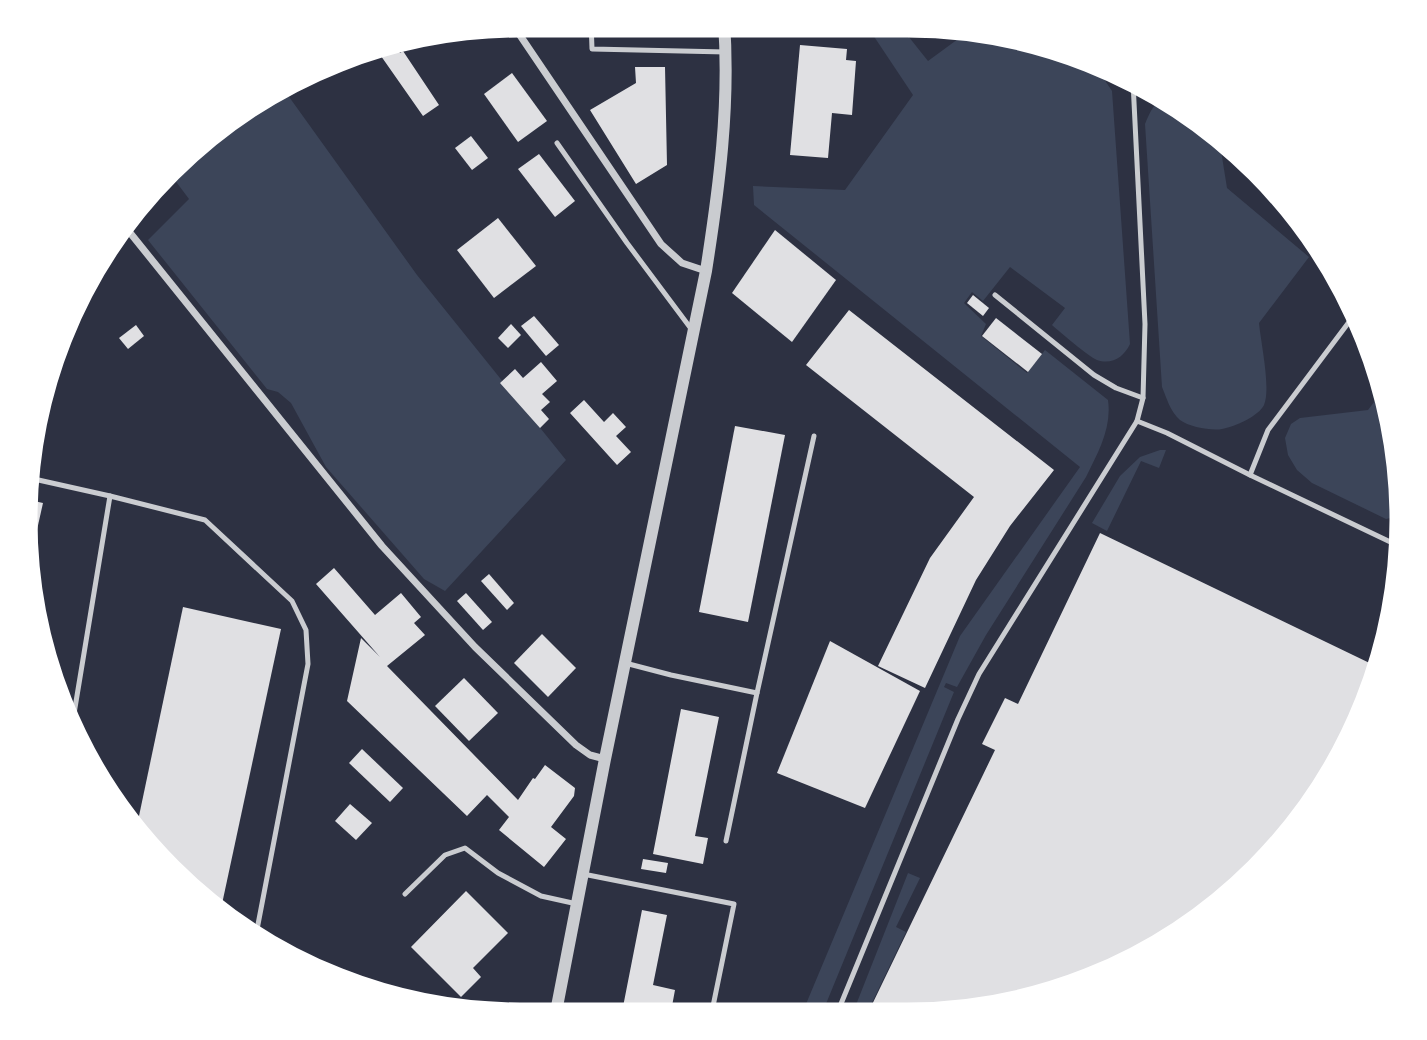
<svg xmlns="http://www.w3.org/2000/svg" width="1427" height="1040" font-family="Overpass,sans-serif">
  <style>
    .green { fill: #3c4559 }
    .building { fill: #e0e0e3 }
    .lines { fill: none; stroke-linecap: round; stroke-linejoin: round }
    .service { stroke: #caccd0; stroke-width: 5 }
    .minor { stroke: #caccd0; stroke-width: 7 }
    .tertiary { stroke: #caccd0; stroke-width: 12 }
    .rim { fill: none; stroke: #fff; stroke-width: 9 }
  </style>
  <rect width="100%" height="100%" fill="#2d3142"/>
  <g class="green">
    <path d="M855,22H897L928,61L973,28L1036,38L1075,56L1102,76L1112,91L1130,344C1124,357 1112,365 1097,360C1088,356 1061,333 1052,325L1065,308L1010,267L983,301L972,292L964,303L986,324L981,336L1027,373L1045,350L1108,400C1112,428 1098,453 1086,477L986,635L957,687L946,683L944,687L954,692L821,1016H801L960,636L1080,467L754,205L753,186L845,190L913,95L865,23Z"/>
    <polygon points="282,87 417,275 566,460 445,591 424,579 326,467 291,403 278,392 267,389 148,240 189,199 168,171 243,105"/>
    <path d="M1166,97L1184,105L1219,138L1227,188L1309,257L1259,323C1261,344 1271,388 1264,405C1259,416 1234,427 1222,429C1212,431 1189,427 1180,420C1170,411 1167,399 1162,387L1145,124C1150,112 1154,102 1166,97Z"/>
    <polygon points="1387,385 1405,487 1404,515 1386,519 1312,483 1297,470 1288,455 1285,438 1291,424 1300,418 1368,410"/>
    <polygon points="1160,450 1166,450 1159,468 1141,461 1107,531 1092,523 1120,476 1140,457"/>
    <polygon points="908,873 920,878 896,927 906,932 866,1015 852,1015"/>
  </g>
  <g class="building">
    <polygon points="625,21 665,21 665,32 625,33"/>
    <polygon points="390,38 400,53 403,51 439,105 423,116 374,46"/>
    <polygon points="800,45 847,49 846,60 856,61 852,115 832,113 828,158 790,155"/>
    <polygon points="635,67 665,67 667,165 636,184 590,110 636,83"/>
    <polygon points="512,73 547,121 518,142 484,94"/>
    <polygon points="471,136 488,158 472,170 455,148"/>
    <polygon points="539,154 575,201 555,217 518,169"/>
    <polygon points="498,218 536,266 494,298 457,250"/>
    <polygon points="775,230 836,280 792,342 732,293"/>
    <polygon points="973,295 989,308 983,316 967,303"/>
    <polygon points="849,310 1054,470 1010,526 976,580 925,688 878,666 930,558 974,497 806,365"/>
    <polygon points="534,316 559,345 546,356 521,326"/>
    <polygon points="996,318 1042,354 1028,372 982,336"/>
    <polygon points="511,324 521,335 508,348 498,338"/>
    <polygon points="136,325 144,336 128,349 119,338"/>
    <polygon points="541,362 557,381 542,394 550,402 541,410 549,419 540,428 500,383 515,369 523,378"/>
    <polygon points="584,400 604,422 613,413 626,427 616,436 631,452 617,465 570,413"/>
    <polygon points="735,426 785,435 748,622 699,612"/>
    <polygon points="25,499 43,503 26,579 25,579"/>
    <polygon points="1100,533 1382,669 1380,680 1339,769 1282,849 1211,916 1098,981 973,1015 867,1015 995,750 982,744 1005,698 1018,704"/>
    <polygon points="334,568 375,615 401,593 421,617 414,623 425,635 387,666 518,800 533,778 535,779 545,765 575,788 574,796 551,827 566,839 544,867 499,830 509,817 487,795 467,816 347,701 361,638 380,657 316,584"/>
    <polygon points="489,574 514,603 507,610 481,581"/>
    <polygon points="466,593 492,622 483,630 457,601"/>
    <polygon points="183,607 281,629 219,918 135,835"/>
    <polygon points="542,634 576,668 548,697 514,663"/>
    <polygon points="830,641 920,691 865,808 777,773"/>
    <polygon points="464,678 498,713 469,741 435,706"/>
    <polygon points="681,709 719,717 695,836 708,838 703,864 653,854"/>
    <polygon points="362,749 403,788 390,802 349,763"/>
    <polygon points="350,804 372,823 356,840 335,821"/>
    <polygon points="643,859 668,863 666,873 641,869"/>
    <polygon points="466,891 508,933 473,968 481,977 461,997 411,947"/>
    <polygon points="642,910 667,915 653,985 675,990 670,1017 621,1017"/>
  </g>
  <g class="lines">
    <g class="service">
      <polyline points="591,21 592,49 726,52"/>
      <polyline points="557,143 627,243 692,330"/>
      <polyline points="995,295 1094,375 1116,388 1143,398"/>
      <polyline points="1137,421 1167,433 1250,475 1403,548"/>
      <polyline points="1250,475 1268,430 1358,310"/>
      <polyline points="25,477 110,496 71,732"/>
      <polyline points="110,496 205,520 292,601 306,630 308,664 255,940"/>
      <polyline points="625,663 671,675 757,693 814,436"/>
      <polyline points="726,841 757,693"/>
      <polyline points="583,874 734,904 711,1016"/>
      <polyline points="405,894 445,855 465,848 498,873 541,896 577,904"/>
      <polyline points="836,1016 958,719 979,674 1137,421 1143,398 1145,324 1133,82"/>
    </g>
    <g class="minor">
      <polyline points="511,22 661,244 682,263 706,271"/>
      <polyline points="123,224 382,546 475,647 576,745 590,755 605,759"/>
    </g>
    <path class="tertiary" d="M555,1017L605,759L706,271C719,188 730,106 724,22"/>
  </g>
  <path d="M0 0H1427V1040H0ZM520 33H907A487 487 0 0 1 1394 520V520A487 487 0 0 1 907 1007H520A487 487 0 0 1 33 520V520A487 487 0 0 1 520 33Z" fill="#fff" fill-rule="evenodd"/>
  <path class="rim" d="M520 33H907A487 487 0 0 1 1394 520V520A487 487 0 0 1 907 1007H520A487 487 0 0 1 33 520V520A487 487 0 0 1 520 33Z"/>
</svg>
